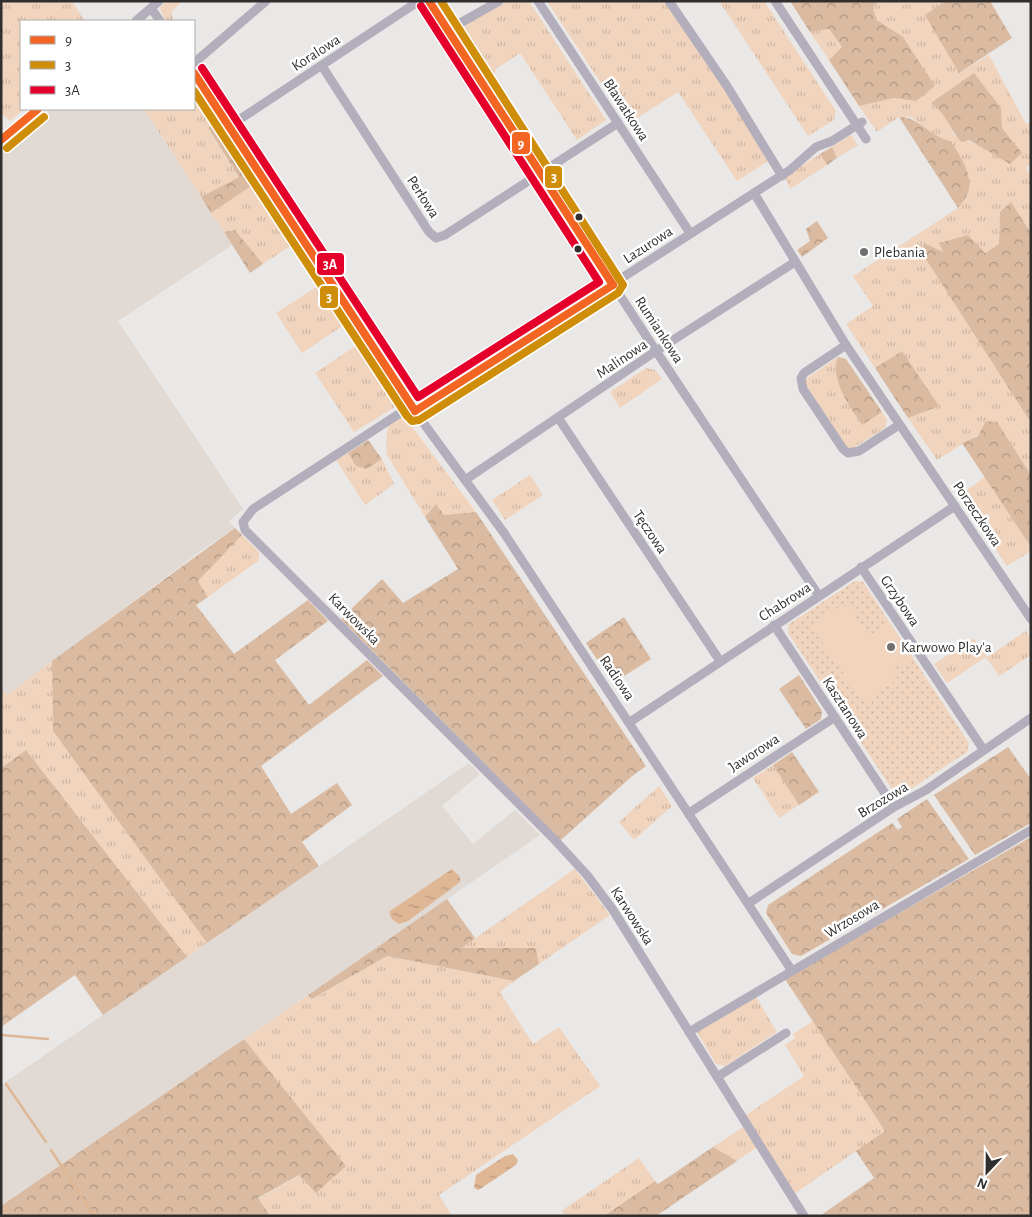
<svg xmlns="http://www.w3.org/2000/svg" width="1032" height="1217" font-family="'Alegreya Sans',sans-serif">
  <style>
    .built { fill: #e1dad4 }
    .grass { fill: url(#grass-tufts); fill-rule: evenodd }
    .forest { fill: url(#forest-crowns) }
    .park { fill: url(#park-dots) }
    .pitch { fill: #f1d4bd }
    .water { fill: url(#water-ripples) }
    .lines { fill: none; stroke-linecap: round; stroke-linejoin: round }
    .stream { stroke: #e0b795; stroke-width: 2.5 }
    .minor { stroke: #b2aebc; stroke-width: 9 }
    .bus-1-casing { stroke: #fff; stroke-width: 11 }
    .bus-2-casing { stroke: #fff; stroke-width: 11 }
    .bus-3-casing { stroke: #fff; stroke-width: 11 }
    .bus-1 { stroke: #f26522; stroke-width: 8 }
    .bus-2 { stroke: #cf8e09; stroke-width: 8 }
    .bus-3 { stroke: #e4002b; stroke-width: 8 }
    .bus-dot { fill: #312f2e; stroke: #fff; stroke-width: 2 }
    .poi-dot { fill: #72706e; stroke: #fff; stroke-width: 2 }
    .labels { text-anchor: middle; dominant-baseline: central; stroke-width: 5; stroke-linejoin: round; paint-order: stroke }
    .street-label { font-size: 15px; fill: #312f2e; stroke: #fff }
    .poi-label { font-size: 15px; fill: #312f2e; stroke: #fff; text-anchor: start }
    .line-badge { stroke: #fff; stroke-width: 2 }
    .badge-label { font-size: 14px; text-anchor: middle; font-weight: bold; fill: #fff }
  </style>
  <defs>
    <pattern id="grass-tufts" width="24" height="20" patternUnits="userSpaceOnUse" patternTransform="scale(1.25)"><rect width="24" height="20" fill="#f1d4bd"/><path d="M3 7l-1-3M5 7V3M7 7l1-3M15 17l-1-3M17 17v-4M19 17l1-3" fill="none" stroke="#cfb6a3"/></pattern>
    <pattern id="forest-crowns" width="20" height="18" patternUnits="userSpaceOnUse" patternTransform="scale(1.25)"><rect width="20" height="18" fill="#dabaa0"/><path d="M2 6a3 3 0 1 1 6 0M12 15a3 3 0 1 1 6 0" fill="none" stroke="#b19883"/></pattern>
    <pattern id="park-dots" width="8" height="8" patternUnits="userSpaceOnUse" patternTransform="scale(1.25)"><rect width="8" height="8" fill="#f1d4bd"/><path d="M2 2h.1M6 6h.1" fill="none" stroke="#cfb6a3" stroke-width="1.8" stroke-linecap="round"/></pattern>
    <pattern id="water-ripples" width="26" height="14" patternUnits="userSpaceOnUse" patternTransform="scale(1.25)"><rect width="26" height="14" fill="#e0b795"/><path d="M2 4q2-2 4 0t4 0M15 11q2-2 4 0t4 0" fill="none" stroke="#b6957a"/></pattern>
  </defs>
  <rect width="100%" height="100%" fill="#eae8e6"/>
  <g class="built">
    <polygon points="50,109 144,109 232,245 118,321 243,509 229,521 235,528 202,550 7,695 1,688 1,149"/>
    <polygon points="469,763 480,774 442,806 473,844 515,810 540,835 1,1206 1,1085"/>
  </g>
  <g class="grass">
    <polygon points="1,1 72,1 85,21 21,21 21,109 24,109 10,121 1,113"/>
    <polygon points="166,1 183,1 172,11 173,21 165,21 160,8"/>
    <polygon points="508,1 529,1 606,120 577,140 520,53 496,69 494,77 464,32 466,23"/>
    <polygon points="547,1 666,1 721,81 770,160 737,181 678,92 628,124"/>
    <polygon points="719,1 764,1 836,111 834,120 808,136"/>
    <path d="M878,1H945L959,73L989,55L1026,124L1031,122V163L1026,168L1031,176V233L1011,202L1000,212L999,244L985,253L940,243L944,252L920,250L1031,423V475L997,423L937,460L908,418L938,406L902,351L875,368L846,324L873,306L853,276L958,208L968,194L950,141L939,138L911,117H899L877,132L859,106L894,98L916,101L903,37L877,20L873,8ZM931,103L1001,108L1002,128L982,147L954,135L943,112Z"/>
    <polygon points="829,29 842,47 829,60 810,32"/>
    <polygon points="196,94 215,123 208,129 239,177 201,197 144,109 194,109 194,96"/>
    <polygon points="851,135 858,145 837,158 832,147"/>
    <polygon points="820,154 827,165 790,189 785,177"/>
    <polygon points="256,183 295,243 263,264 235,230 224,232 211,213"/>
    <polygon points="321,284 347,323 302,353 276,313"/>
    <polygon points="360,343 397,399 395,407 354,432 315,373"/>
    <path d="M838,357C830,378 850,407 861,424L882,412L887,420L885,428L852,449L847,448L805,384L806,379Z"/>
    <polygon points="646,368 655,370 662,379 620,408 610,392"/>
    <polygon points="404,416 476,512 444,515 436,505 425,517 387,455 386,444 388,426"/>
    <polygon points="348,453 356,466 367,469 382,459 394,484 365,505 336,460"/>
    <polygon points="530,475 543,495 505,520 492,500"/>
    <polygon points="985,477 1031,547 1031,551 1007,566 957,491 964,492"/>
    <polygon points="242,535 259,552 259,560 208,597 198,581"/>
    <polygon points="1026,631 1031,637 1031,655 999,676 986,657 947,683 934,664 974,638 987,657"/>
    <polygon points="52,661 53,731 207,943 187,957 26,750 1,768 1,688 7,695"/>
    <polygon points="773,765 799,805 779,818 753,778"/>
    <polygon points="659,786 672,806 634,840 619,822"/>
    <polygon points="575,869 610,915 539,964 536,948 461,948"/>
    <polygon points="387,956 514,981 500,992 533,1044 559,1027 600,1086 439,1195 452,1216 270,1216 258,1199 300,1175 346,1166 244,1039 308,995 313,999"/>
    <polygon points="756,997 777,1032 725,1066 716,1064 697,1032"/>
    <polygon points="813,1021 885,1131 794,1194 746,1115 804,1076 785,1045 795,1038 793,1034"/>
    <polygon points="743,1127 757,1147 737,1161 713,1147"/>
    <polygon points="639,1158 655,1181 604,1216 567,1216 561,1211"/>
  </g>
  <g class="forest">
    <polygon points="790,1 878,1 873,8 877,20 903,37 935,86 916,101 894,98 859,106 829,60 842,47 829,29 810,32"/>
    <polygon points="945,1 990,1 1012,38 959,73 925,15"/>
    <path d="M974,73L1001,108L1002,128L1022,153L1010,164L969,140L962,142C948,128 948,115 931,103Z"/>
    <path d="M899,117C920,117 930,137 950,141C959,153 976,179 967,195C965,200 961,204 958,208Z"/>
    <polygon points="215,123 256,183 211,213 201,197 239,177 208,128"/>
    <polygon points="832,147 837,158 827,165 820,154"/>
    <polygon points="1011,202 1031,233 1031,423 920,250 926,244 943,252 939,243 968,235 985,253 999,244 1000,212"/>
    <polygon points="817,221 828,238 802,257 797,250 810,241 806,229"/>
    <polygon points="235,230 263,264 250,273 224,232"/>
    <polygon points="902,351 939,406 908,418 875,368"/>
    <path d="M838,357L846,359L882,412L862,425C850,407 829,378 838,357Z"/>
    <polygon points="986,421 997,422 1031,475 1031,547 962,443 978,436"/>
    <polygon points="368,440 382,459 367,469 356,466 348,453"/>
    <polygon points="436,504 444,515 476,512 646,766 631,777 561,840 341,619 382,579 403,603 458,569 425,517"/>
    <polygon points="235,528 242,535 198,581 208,597 196,605 234,654 308,600 328,621 275,660 309,705 367,660 383,676 261,766 291,814 337,783 352,805 302,842 319,866 207,943 53,731 52,661"/>
    <polygon points="624,617 651,659 613,683 586,643"/>
    <polygon points="799,675 822,711 821,719 806,729 779,689"/>
    <polygon points="1008,747 1031,779 1031,823 975,855 934,795"/>
    <polygon points="26,750 187,957 103,1015 75,975 1,1027 1,768"/>
    <polygon points="792,752 819,792 799,805 773,765"/>
    <polygon points="927,799 969,859 801,956 792,954 766,913 768,905 892,823 898,830 902,827 897,819"/>
    <polygon points="1031,837 1031,1216 820,1216 874,1178 856,1151 885,1131 785,979"/>
    <polygon points="447,899 475,938 462,948 536,948 539,964 514,981 387,956 312,999 308,995"/>
    <polygon points="244,1039 346,1166 316,1193 299,1175 258,1198 270,1216 1,1216 1,1206"/>
    <polygon points="713,1147 737,1161 656,1216 604,1216 655,1181 658,1184"/>
  </g>
  <polygon class="park" points="855,581 863,582 969,743 967,752 902,795 894,792 788,633 789,624"/>
  <polygon class="pitch" points="846,602 869,636 889,622 913,657 892,670 898,679 863,702 811,626"/>
  <g class="water">
    <path d="M452,869L460,877V882L408,921L399,924C394,922 388,916 390,911Z"/>
    <polygon points="513,1154 518,1160 516,1165 483,1187 478,1190 474,1188 476,1175 505,1156"/>
  </g>
  <g class="lines">
    <g class="stream">
      <polyline points="1,1035 48,1039"/>
      <polyline points="6,1084 46,1142"/>
      <polyline points="51,1150 94,1216"/>
    </g>
    <g class="minor">
      <polyline points="429,1 656,351 819,596"/>
      <polyline points="538,1 690,233"/>
      <polyline points="669,1 727,86 782,176"/>
      <polyline points="775,1 866,139"/>
      <polyline points="151,8 160,21"/>
      <polyline points="136,21 159,1"/>
      <polyline points="448,30 499,1"/>
      <polyline points="194,63 266,1"/>
      <polyline points="322,66 429,232 436,238 445,235 618,123"/>
      <polyline points="194,73 411,406 504,533 792,971"/>
      <polyline points="228,127 419,1"/>
      <polyline points="1,140 38,109"/>
      <polyline points="754,193 790,170 816,147 832,141 862,122"/>
      <polyline points="846,345 804,373 801,378 803,389 843,449 848,453 859,451 899,425"/>
      <polyline points="411,406 253,509 243,522 245,530 552,837 587,875 613,910 804,1216"/>
      <polyline points="415,411 754,193 846,345 1031,619"/>
      <polyline points="559,419 720,661"/>
      <polyline points="465,480 656,351 795,262"/>
      <polyline points="861,567 983,749"/>
      <polyline points="774,625 894,807"/>
      <polyline points="630,722 955,506"/>
      <polyline points="689,813 835,717"/>
      <polyline points="749,903 894,807 926,790 1031,718"/>
      <polyline points="689,1032 1031,830"/>
      <polyline points="717,1077 786,1033"/>
    </g>
    <g class="bus-1-casing">
      <g id="bus-1">
        <polyline points="429,1 613,285"/>
        <polyline points="194,73 415,411"/>
        <polyline points="1,140 38,109"/>
        <polyline points="415,411 613,285"/>
      </g>
    </g>
    <g class="bus-2-casing">
      <g id="bus-2">
        <polyline points="194,91 407,416 412,421 419,420 618,293 623,285 441,1"/>
        <polyline points="7,148 44,117"/>
      </g>
    </g>
    <g class="bus-3-casing">
      <polyline id="bus-3" points="202,68 418,397 599,282 421,6"/>
    </g>
    <use href="#bus-1" class="bus-1"/>
    <use href="#bus-2" class="bus-2"/>
    <use href="#bus-3" class="bus-3"/>
  </g>
  <g class="bus-dot">
    <circle cx="579" cy="217" r="4.5"/>
    <circle cx="578" cy="249" r="4.5"/>
  </g>
  <g class="poi-dot">
    <circle cx="864" cy="252" r="5"/>
    <circle cx="891" cy="647" r="5"/>
  </g>
  <g class="labels">
    <g class="street-label">
      <text transform="translate(316 53) rotate(-33)">Koralowa</text>
      <text transform="translate(626 110) rotate(57)">Bławatkowa</text>
      <text transform="translate(423 197) rotate(57)">Perłowa</text>
      <text transform="translate(648 245) rotate(-33)">Lazurowa</text>
      <text transform="translate(659 330) rotate(57)">Rumiankowa</text>
      <text transform="translate(622 359) rotate(-34)">Malinowa</text>
      <text transform="translate(977 514) rotate(56)">Porzeczkowa</text>
      <text transform="translate(650 532) rotate(56)">Tęczowa</text>
      <text transform="translate(900 601) rotate(56)">Grzybowa</text>
      <text transform="translate(785 602) rotate(-33)">Chabrowa</text>
      <text transform="translate(354 619) rotate(45)">Karwowska</text>
      <text transform="translate(617 678) rotate(56)">Radiowa</text>
      <text transform="translate(845 708) rotate(57)">Kasztanowa</text>
      <text transform="translate(754 753) rotate(-33)">Jaworowa</text>
      <text transform="translate(883 800) rotate(-31)">Brzozowa</text>
      <text transform="translate(632 916) rotate(57)">Karwowska</text>
      <text transform="translate(852 919) rotate(-31)">Wrzosowa</text>
    </g>
    <g class="poi-label">
      <text x="874" y="252">Plebania</text>
      <text x="901" y="647">Karwowo Play'a</text>
    </g>
  </g>
  <g class="line-badge">
    <rect x="511" y="131" width="20" height="24" rx="5" fill="#f26522"/>
    <rect x="544" y="165" width="19" height="24" rx="5" fill="#cf8e09"/>
    <rect x="316" y="252" width="29" height="24" rx="5" fill="#e4002b"/>
    <rect x="319" y="285" width="20" height="24" rx="5" fill="#cf8e09"/>
  </g>
  <g class="badge-label">
    <text x="521" y="148">9</text>
    <text x="554" y="182">3</text>
    <text x="330" y="269">3A</text>
    <text x="329" y="302">3</text>
  </g>
  <rect width="1032" height="1217" fill="none" stroke="#312f2e" stroke-width="5"/>
  <rect x="20" y="20" width="175" height="90" fill="#ffffff" stroke="#adacab"/>
  <rect x="30" y="36" width="25" height="8" fill="#f26522" stroke="#adacab"/>
  <text x="65" y="45" font-size="15" fill="#312f2e">9</text>
  <rect x="30" y="61" width="25" height="8" fill="#cf8e09" stroke="#adacab"/>
  <text x="65" y="70" font-size="15" fill="#312f2e">3</text>
  <rect x="30" y="86" width="25" height="8" fill="#e4002b" stroke="#adacab"/>
  <text x="65" y="95" font-size="15" fill="#312f2e">3A</text>
  <g transform="translate(987 1172) rotate(202)" stroke="#ffffff" stroke-width="4" paint-order="stroke">
  <path d="M0-4L9 19L0 12L-9 19Z" fill="#312f2e"/>
  <text y="-8" font-size="14" font-weight="bold" text-anchor="middle" fill="#312f2e">N</text>
  </g>
</svg>
